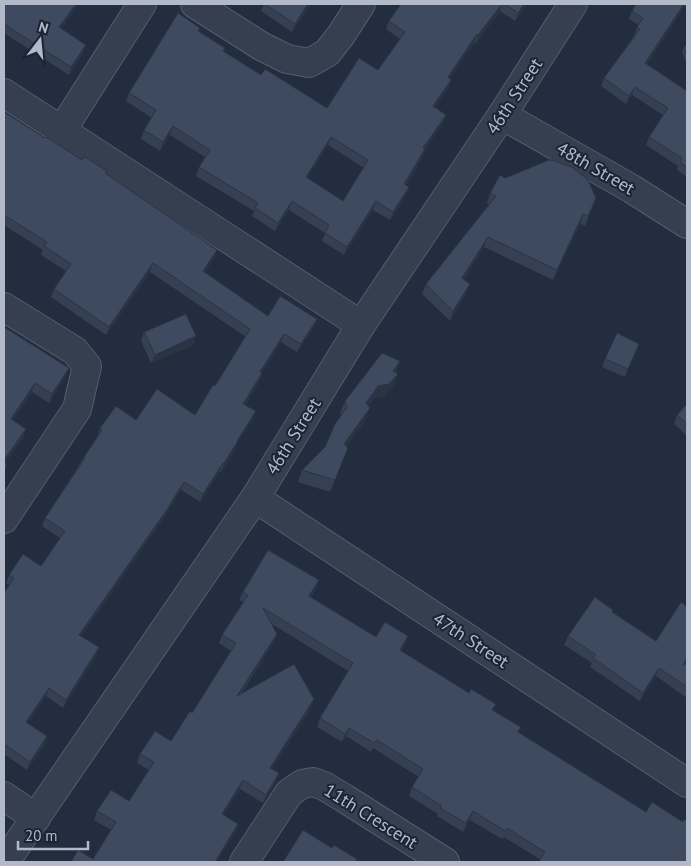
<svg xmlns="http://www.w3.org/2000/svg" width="691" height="866" font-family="'PT Sans',sans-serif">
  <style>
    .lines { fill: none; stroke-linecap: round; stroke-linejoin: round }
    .minor-casing { stroke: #545d6d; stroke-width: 30 }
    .minor { stroke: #363f4f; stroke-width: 28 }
    .wall { fill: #354053; fill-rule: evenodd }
    .shaded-wall { fill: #2b3443 }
    .building { fill: #3e4a60; stroke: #2b3443; fill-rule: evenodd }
    .labels { text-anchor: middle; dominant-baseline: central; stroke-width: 4; stroke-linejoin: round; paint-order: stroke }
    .street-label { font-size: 18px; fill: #b2baca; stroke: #1b2434 }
  </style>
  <rect width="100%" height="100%" fill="#222d40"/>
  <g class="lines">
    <g class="minor-casing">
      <g id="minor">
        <polyline points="195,4 261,46 287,59 309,63 327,53 341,35 361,4"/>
        <polyline points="4,93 361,325"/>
        <polyline points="502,115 632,189 687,224"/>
        <polyline points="62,130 142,4"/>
        <polyline points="4,307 75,351 87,366 77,409 4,519"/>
        <polyline points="255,498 687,783"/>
        <polyline points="4,796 36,818"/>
        <polyline points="5,862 255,498 361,325 502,115 573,4"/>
        <polyline points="244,862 289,793 302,784 313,782 324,786 344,798 445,862"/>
      </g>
    </g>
    <use href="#minor" class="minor"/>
  </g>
  <g class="wall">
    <polygon points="4,4 78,4 61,29 83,53 69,75 4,33"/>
    <polygon points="264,4 311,4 292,32 261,11"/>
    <path d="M401,4H527L515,21L500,11L475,44L474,43L449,78L451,80L448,88L435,107L446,115L443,123L425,149L422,158L406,185L409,187L406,195L390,220L373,210L344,255L322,241L325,233L289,210L275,231L252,216L254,211L196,176L199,167L205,157L170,135L160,151L141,139L144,130L152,118L126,101L129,93L200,28L199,31L225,48L224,52L261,75L327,108L378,70L400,39L386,29L389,21ZM328,145L364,168L343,201L307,178Z"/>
    <polygon points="687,4 687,7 684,7 647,64 687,91 687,177 677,170 678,166 646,145 649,137 663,115 632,95 626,104 601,86 604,78 634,36 638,25 629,19 632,11"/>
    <polygon points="687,45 687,65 682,51 684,47"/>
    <polygon points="4,112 45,138 106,174 217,250 214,258 204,273 268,316 317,319 314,327 297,352 281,342 261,373 262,373 259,382 245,405 252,420 237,443 235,450 221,472 220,471 200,502 181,490 163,519 81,636 99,647 96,656 63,708 46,696 27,723 47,736 44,745 27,770 4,754 4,593 9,585 6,583 9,575 41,566 60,538 42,526 45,518 97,437 100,428 136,420 195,415 215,386 246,337 150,272 106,335 51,297 54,289 66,271 41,255 43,250 4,225"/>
    <polygon points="505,178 596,198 585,226 580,224 553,280 484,247 464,279 466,294 450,321 422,294 426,284 489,204 487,203 490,193"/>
    <polygon points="4,327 66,376 49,403 32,392 13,420 26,429 23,438 5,462 7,464 4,473"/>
    <polygon points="144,332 196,336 193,345 151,363 141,341"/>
    <polygon points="639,344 625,377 602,367 605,359"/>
    <polygon points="400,361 396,372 398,374 393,386 384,396 374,398 368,406 365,421 346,446 343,460 330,492 298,482 302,470 325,447 341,415 340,413 345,401"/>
    <polygon points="687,404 687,436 674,424 677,415"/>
    <polygon points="316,589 311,597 376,637 405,645 401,651 494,710 519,733 646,812 683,822 687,821 541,860 504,837 502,839 470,820 463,832 437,816 438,814 409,796 412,787 419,777 373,748 371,752 346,736 342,742 317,727 320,718 348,671 272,624 274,642 241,694 311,708 272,769 276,782 263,803 240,789 223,815 238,824 235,833 93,859 111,830 94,820 97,811 129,801 149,770 137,763 140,754 171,741 192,713 231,651 219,643 222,635 243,602 239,600 243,592"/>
    <polygon points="613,612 686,664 687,663 687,698 656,676 640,701 590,667 592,663 564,645 568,636"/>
  </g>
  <g class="shaded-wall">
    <polygon points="76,4 78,4 56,36 59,27"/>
    <polygon points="308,4 311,4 292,32 295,24"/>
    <polygon points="502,4 500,11 475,44 478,35"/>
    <polygon points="524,4 527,4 515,21 518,13"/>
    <polygon points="684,4 687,4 687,7 684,7 642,71 645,63"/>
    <polygon points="477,34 474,43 444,86 448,77"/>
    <polygon points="86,45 83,53 69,75 71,67"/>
    <polygon points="451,80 448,88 430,114 433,106"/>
    <polygon points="635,87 632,95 626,104 629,96"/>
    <polygon points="446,115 443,123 420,156 423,148"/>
    <polygon points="173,126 170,135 160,151 163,142"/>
    <polygon points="331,137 328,145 302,186 306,177"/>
    <polygon points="425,149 422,158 401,192 404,184"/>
    <polygon points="409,187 406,195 390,220 393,212"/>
    <polygon points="292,201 289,210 275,231 278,223"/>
    <polygon points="376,201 373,210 344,255 347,247"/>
    <polygon points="583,214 580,224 553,280 557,270"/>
    <polygon points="488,237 484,247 458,288 462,278"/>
    <polygon points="217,250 214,258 199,280 203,271"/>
    <polygon points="153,263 150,272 106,335 109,327"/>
    <polygon points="470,284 466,294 450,321 453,311"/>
    <polygon points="317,319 314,327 297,352 301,344"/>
    <polygon points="284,334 281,342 257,381 260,372"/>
    <polygon points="196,336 193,345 151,363 155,355"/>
    <polygon points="639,344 636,352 625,377 628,369"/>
    <polygon points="400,361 395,373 393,371"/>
    <polygon points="69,368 66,376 49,403 52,394"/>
    <polygon points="262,373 259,382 240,412 243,404"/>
    <polygon points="398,374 393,386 384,396 374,398 362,416 366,403 378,386"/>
    <polygon points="35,383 32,392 8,427 11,419"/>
    <polygon points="370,408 365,421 339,456 344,444"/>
    <polygon points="256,411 252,420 237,443 235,450 221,472 224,463 237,441"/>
    <polygon points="26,429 23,438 4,465 4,460"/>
    <polygon points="223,463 220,471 200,502 203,494"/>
    <polygon points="184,482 181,490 163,519 76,644 79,635"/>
    <polygon points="319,580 316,589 306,604 309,596"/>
    <polygon points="277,634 274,642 233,704 237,696"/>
    <polygon points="408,636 405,645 397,658 400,650"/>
    <polygon points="99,647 96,656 63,708 66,700"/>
    <polygon points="659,668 656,676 640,701 643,693"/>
    <polygon points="49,688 46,696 22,730 26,722"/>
    <polygon points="314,699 311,708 267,777 270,768"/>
    <polygon points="349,728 346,736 342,742 345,734"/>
    <polygon points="47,736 44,745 27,770 30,762"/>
    <polygon points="279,773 276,782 263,803 266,795"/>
    <polygon points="243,780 240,789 219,823 222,814"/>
    <polygon points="473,811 470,820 463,832 466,823"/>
    <polygon points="238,824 235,833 217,862 215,862"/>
  </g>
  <g class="building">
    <polygon points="4,4 76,4 59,27 86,45 71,67 4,24"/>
    <polygon points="265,4 308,4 295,24"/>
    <path d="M401,4H502L478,35L477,34L448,77L451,80L433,106L446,115L423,148L425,149L404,184L409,187L393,212L376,201L347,247L325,233L329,225L292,201L278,223L255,208L258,203L199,167L210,150L173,126L163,142L144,130L156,110L129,93L178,13L200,28L198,31L225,48L223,51L261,75L265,69L327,108L359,58L378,70L405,32L389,21ZM331,137L368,160L343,201L306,177Z"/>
    <polygon points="505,4 524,4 518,13"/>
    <polygon points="636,4 684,4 645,63 687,91 687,167 680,162 682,158 649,137 668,108 635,87 629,96 604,78 640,29 637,27 643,18 632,11"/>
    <polygon points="687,45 687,56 684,47"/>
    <polygon points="4,112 45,138 46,137 82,160 85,157 107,171 105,173 217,250 203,271 268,316 280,296 317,319 301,344 284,334 260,372 262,373 243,404 256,411 237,441 238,441 224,463 223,463 203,494 184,482 166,511 79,635 99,647 66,700 49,688 26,722 47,736 30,762 4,744 4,593 14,578 9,575 23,554 41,566 65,531 45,518 85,458 84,457 102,430 100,428 116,406 136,420 157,389 195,415 213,385 215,386 250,329 153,263 109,327 54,289 71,264 44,246 47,242 4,215"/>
    <polygon points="549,160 552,160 572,167 588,180 596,198 588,216 583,214 557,270 488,237 462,278 470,284 453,311 426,284 496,196 490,193 500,175 505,178"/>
    <polygon points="186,314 196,336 155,355 144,332"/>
    <polygon points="4,327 69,368 52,394 35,383 11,419 26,429 4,460"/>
    <polygon points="617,333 639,344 628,369 605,359"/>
    <polygon points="382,353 400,361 393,371 398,374 389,384 378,386 366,403 370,408 344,444 348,448 335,480 302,470 325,447 335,424 347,407 345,401"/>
    <polygon points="687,404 687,424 677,415"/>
    <polygon points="4,462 7,464 4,469"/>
    <polygon points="268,550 319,580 309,596 376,637 385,622 408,636 400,650 469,693 471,689 496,704 492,710 521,727 518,732 646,812 652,802 683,822 684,819 687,821 687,862 539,862 545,852 507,828 505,831 473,811 466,823 440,808 442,806 412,787 423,769 377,740 374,743 349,728 345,734 320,718 353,663 263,608 277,634 237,696 294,664 314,699 270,768 279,773 266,795 243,780 222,814 238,824 215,862 71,862 78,850 93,859 116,822 97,811 111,790 129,801 154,762 140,754 155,731 171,741 190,711 192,713 236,643 222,635 248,595 243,592"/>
    <polygon points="595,597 613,610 612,612 656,641 681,602 687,607 687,658 683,665 687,663 687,687 659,668 643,693 593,658 596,655 568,636"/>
    <polygon points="303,830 332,848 334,845 357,859 355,862 283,862"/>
  </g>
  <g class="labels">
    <g class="street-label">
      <text transform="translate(514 96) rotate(-57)">46th Street</text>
      <text transform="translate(596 168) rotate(30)">48th Street</text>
      <text transform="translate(293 436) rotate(-58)">46th Street</text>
      <text transform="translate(471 640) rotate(33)">47th Street</text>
      <text transform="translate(371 816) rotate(32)">11th Crescent</text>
    </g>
  </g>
  <rect width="691" height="866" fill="none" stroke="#b2baca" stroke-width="10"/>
  <g transform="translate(40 40) rotate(16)" stroke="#1b2434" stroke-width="4" paint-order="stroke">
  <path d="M0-4L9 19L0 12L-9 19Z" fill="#b2baca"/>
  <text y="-8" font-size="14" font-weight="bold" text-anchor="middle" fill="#b2baca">N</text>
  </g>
  <path d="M18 841v8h70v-8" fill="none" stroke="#b2baca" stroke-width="2.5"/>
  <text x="25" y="841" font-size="15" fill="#b2baca" stroke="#1b2434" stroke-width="4" paint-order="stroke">20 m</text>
</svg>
